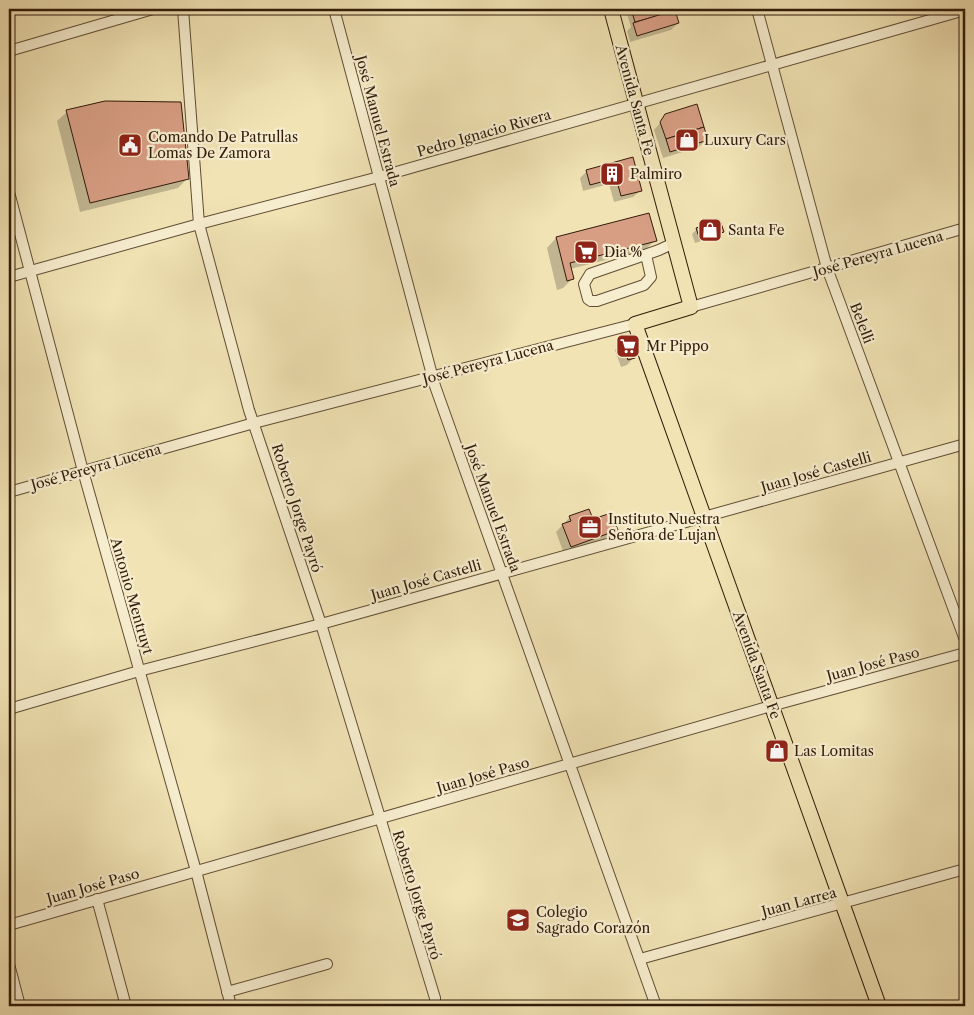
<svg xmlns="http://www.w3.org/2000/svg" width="974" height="1015" font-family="'Libre Caslon Text',serif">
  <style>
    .shadow { fill: #0003 }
    .building { fill: #d79e84; stroke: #311b0a }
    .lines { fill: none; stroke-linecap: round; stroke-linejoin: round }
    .minor-casing { stroke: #614d34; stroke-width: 12 }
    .major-casing { stroke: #311b0a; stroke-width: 16 }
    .minor { stroke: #f6edce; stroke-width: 10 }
    .major { stroke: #f1e3b4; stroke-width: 14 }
    .labels { text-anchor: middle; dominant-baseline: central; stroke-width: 4.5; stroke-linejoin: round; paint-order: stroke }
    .street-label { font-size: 14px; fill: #311b0a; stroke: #f6edce }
    .poi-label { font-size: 14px; fill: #311b0a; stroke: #f6edce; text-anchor: start }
  </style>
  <rect width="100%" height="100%" fill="#f1e3b4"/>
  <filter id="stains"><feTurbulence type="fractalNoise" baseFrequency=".004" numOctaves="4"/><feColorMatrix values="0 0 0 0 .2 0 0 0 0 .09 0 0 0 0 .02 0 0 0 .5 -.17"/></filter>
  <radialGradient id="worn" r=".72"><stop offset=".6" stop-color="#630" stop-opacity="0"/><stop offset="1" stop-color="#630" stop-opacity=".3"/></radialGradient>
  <g class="shadow">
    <polygon points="636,9 658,9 660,16 678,23 671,30 630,42 627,31 631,27 627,14"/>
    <polygon points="67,112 187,179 178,188 80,212 57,121"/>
    <polygon points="666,116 706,140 699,147 663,158 654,130"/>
    <polygon points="633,159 641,190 633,197 614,202 609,184 583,191 580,178 587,171"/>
    <polygon points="697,229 722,231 718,236 695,243 692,234"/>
    <polygon points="556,238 655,240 645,250 570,269 573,278 563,288 557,290 547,248"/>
    <polygon points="622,343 630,345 634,357 627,365 621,367 615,350"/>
    <polygon points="570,517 616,530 609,537 564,554 556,532"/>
  </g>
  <g class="building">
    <polygon points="631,9 660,9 661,15 635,22"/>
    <polygon points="675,10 679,23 637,36 633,23"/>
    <polygon points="105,101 181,102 189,179 90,203 66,110"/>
    <polygon points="697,104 704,127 666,139 660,122 665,114"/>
    <polygon points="704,127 708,140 670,152 666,139"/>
    <polygon points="633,157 642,191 621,196 616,178 590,185 586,170"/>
    <polygon points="649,213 657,241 570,263 574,279 567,281 556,237"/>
    <polygon points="720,220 724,232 700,240 696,228"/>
    <polygon points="622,342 630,344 635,358 628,360"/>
    <polygon points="589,509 593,519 611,513 618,530 571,547 562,524 571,521 569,516"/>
  </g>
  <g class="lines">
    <g class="minor-casing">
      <g id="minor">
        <polyline points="183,9 199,224 249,410 321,624 435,998 435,1006"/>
        <polyline points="334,9 435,386 656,1006"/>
        <polyline points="757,9 827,268 965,640"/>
        <polyline points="9,51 153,9"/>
        <polyline points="9,192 83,471 196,871 231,1006"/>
        <polyline points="646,255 651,277 644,285 597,301 591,301 588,299 584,284 590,274 659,250 674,243"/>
        <polyline points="9,277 199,224 379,177 965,10"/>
        <polyline points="691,307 965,228"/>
        <polyline points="9,492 254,423 635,324"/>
        <polyline points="9,709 139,671 321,624 965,444"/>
        <polyline points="97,899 126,1006"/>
        <polyline points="9,925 771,706 965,653"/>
        <polyline points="640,959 965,869"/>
        <polyline points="9,964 20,1006"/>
        <polyline points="227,992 327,964"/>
      </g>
    </g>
    <g class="major-casing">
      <polyline id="major" points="611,9 691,307 635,324 879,1006"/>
    </g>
    <use href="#minor" class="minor"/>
    <use href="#major" class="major"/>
  </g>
  <defs>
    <g id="shop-square" transform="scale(1.25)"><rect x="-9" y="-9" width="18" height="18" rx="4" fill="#8f2418" stroke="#f6edce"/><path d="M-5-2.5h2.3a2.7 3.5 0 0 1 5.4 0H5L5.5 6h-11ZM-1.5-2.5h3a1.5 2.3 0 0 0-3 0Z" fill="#fff"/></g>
    <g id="civic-square" transform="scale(1.25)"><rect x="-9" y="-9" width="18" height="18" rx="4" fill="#8f2418" stroke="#f6edce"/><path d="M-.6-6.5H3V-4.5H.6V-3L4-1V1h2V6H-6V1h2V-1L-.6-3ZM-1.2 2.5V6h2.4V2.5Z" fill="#fff"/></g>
    <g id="building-square" transform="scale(1.25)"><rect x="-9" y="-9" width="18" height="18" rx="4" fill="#8f2418" stroke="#f6edce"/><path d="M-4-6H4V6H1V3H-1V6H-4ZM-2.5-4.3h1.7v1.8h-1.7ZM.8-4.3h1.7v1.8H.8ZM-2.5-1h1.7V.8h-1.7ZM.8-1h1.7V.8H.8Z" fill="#fff"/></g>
    <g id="supermarket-square" transform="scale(1.25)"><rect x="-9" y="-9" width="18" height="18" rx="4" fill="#8f2418" stroke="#f6edce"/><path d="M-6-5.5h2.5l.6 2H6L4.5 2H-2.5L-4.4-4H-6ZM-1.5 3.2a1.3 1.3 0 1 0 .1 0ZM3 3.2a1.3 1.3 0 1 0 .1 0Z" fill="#fff"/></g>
    <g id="office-square" transform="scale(1.25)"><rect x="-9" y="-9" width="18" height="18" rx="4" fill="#8f2418" stroke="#f6edce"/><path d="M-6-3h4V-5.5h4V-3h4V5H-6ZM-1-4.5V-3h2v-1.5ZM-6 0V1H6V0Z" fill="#fff"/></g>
    <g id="school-square" transform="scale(1.25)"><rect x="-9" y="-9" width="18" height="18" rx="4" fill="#8f2418" stroke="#f6edce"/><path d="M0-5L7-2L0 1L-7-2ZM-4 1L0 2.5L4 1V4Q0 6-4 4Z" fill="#fff"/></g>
  </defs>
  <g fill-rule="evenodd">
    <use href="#shop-square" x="687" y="140"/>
    <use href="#civic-square" x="130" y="145"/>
    <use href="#building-square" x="612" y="174"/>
    <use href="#shop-square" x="710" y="230"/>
    <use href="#supermarket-square" x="586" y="252"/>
    <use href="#supermarket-square" x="628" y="346"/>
    <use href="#office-square" x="590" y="527"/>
    <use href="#shop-square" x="777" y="751"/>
    <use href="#school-square" x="518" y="920"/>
  </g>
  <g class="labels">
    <g class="street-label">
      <text transform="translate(635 100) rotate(75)">Avenida Santa Fe</text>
      <text transform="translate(378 121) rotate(75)">José Manuel Estrada</text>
      <text transform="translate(484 133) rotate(-16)">Pedro Ignacio Rivera</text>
      <text transform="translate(878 254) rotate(-16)">José Pereyra Lucena</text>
      <text transform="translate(862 323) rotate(69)">Belelli</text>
      <text transform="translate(488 362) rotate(-15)">José Pereyra Lucena</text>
      <text transform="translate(96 467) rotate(-16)">José Pereyra Lucena</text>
      <text transform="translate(816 472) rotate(-16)">Juan José Castelli</text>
      <text transform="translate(297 508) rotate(72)">Roberto Jorge Payró</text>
      <text transform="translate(493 508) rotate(70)">José Manuel Estrada</text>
      <text transform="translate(426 580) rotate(-16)">Juan José Castelli</text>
      <text transform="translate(132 596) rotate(74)">Antonio Mentruyt</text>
      <text transform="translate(873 664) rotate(-15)">Juan José Paso</text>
      <text transform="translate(757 665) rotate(70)">Avenida Santa Fe</text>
      <text transform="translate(483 775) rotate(-16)">Juan José Paso</text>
      <text transform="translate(93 886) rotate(-16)">Juan José Paso</text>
      <text transform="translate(417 895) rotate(73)">Roberto Jorge Payró</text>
      <text transform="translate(799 902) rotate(-15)">Juan Larrea</text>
    </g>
    <g class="poi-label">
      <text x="148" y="137">Comando De Patrullas<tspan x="148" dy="16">Lomas De Zamora</tspan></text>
      <text x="704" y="140">Luxury Cars</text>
      <text x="630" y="174">Palmiro</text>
      <text x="728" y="230">Santa Fe</text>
      <text x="604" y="252">Dia %</text>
      <text x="646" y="346">Mr Pippo</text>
      <text x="608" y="519">Instituto Nuestra<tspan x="608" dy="16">Señora de Lujan</tspan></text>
      <text x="794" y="751">Las Lomitas</text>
      <text x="536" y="912">Colegio<tspan x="536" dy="16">Sagrado Corazón</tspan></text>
    </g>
  </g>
  <rect width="974" height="1015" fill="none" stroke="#f1e3b4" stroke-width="30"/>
  <rect x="10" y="10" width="954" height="995" fill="none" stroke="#311b0a" stroke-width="2.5"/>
  <rect x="15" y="15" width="944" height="985" fill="none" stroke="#311b0a"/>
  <rect width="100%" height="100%" filter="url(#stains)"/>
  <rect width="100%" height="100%" fill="url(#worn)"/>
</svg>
